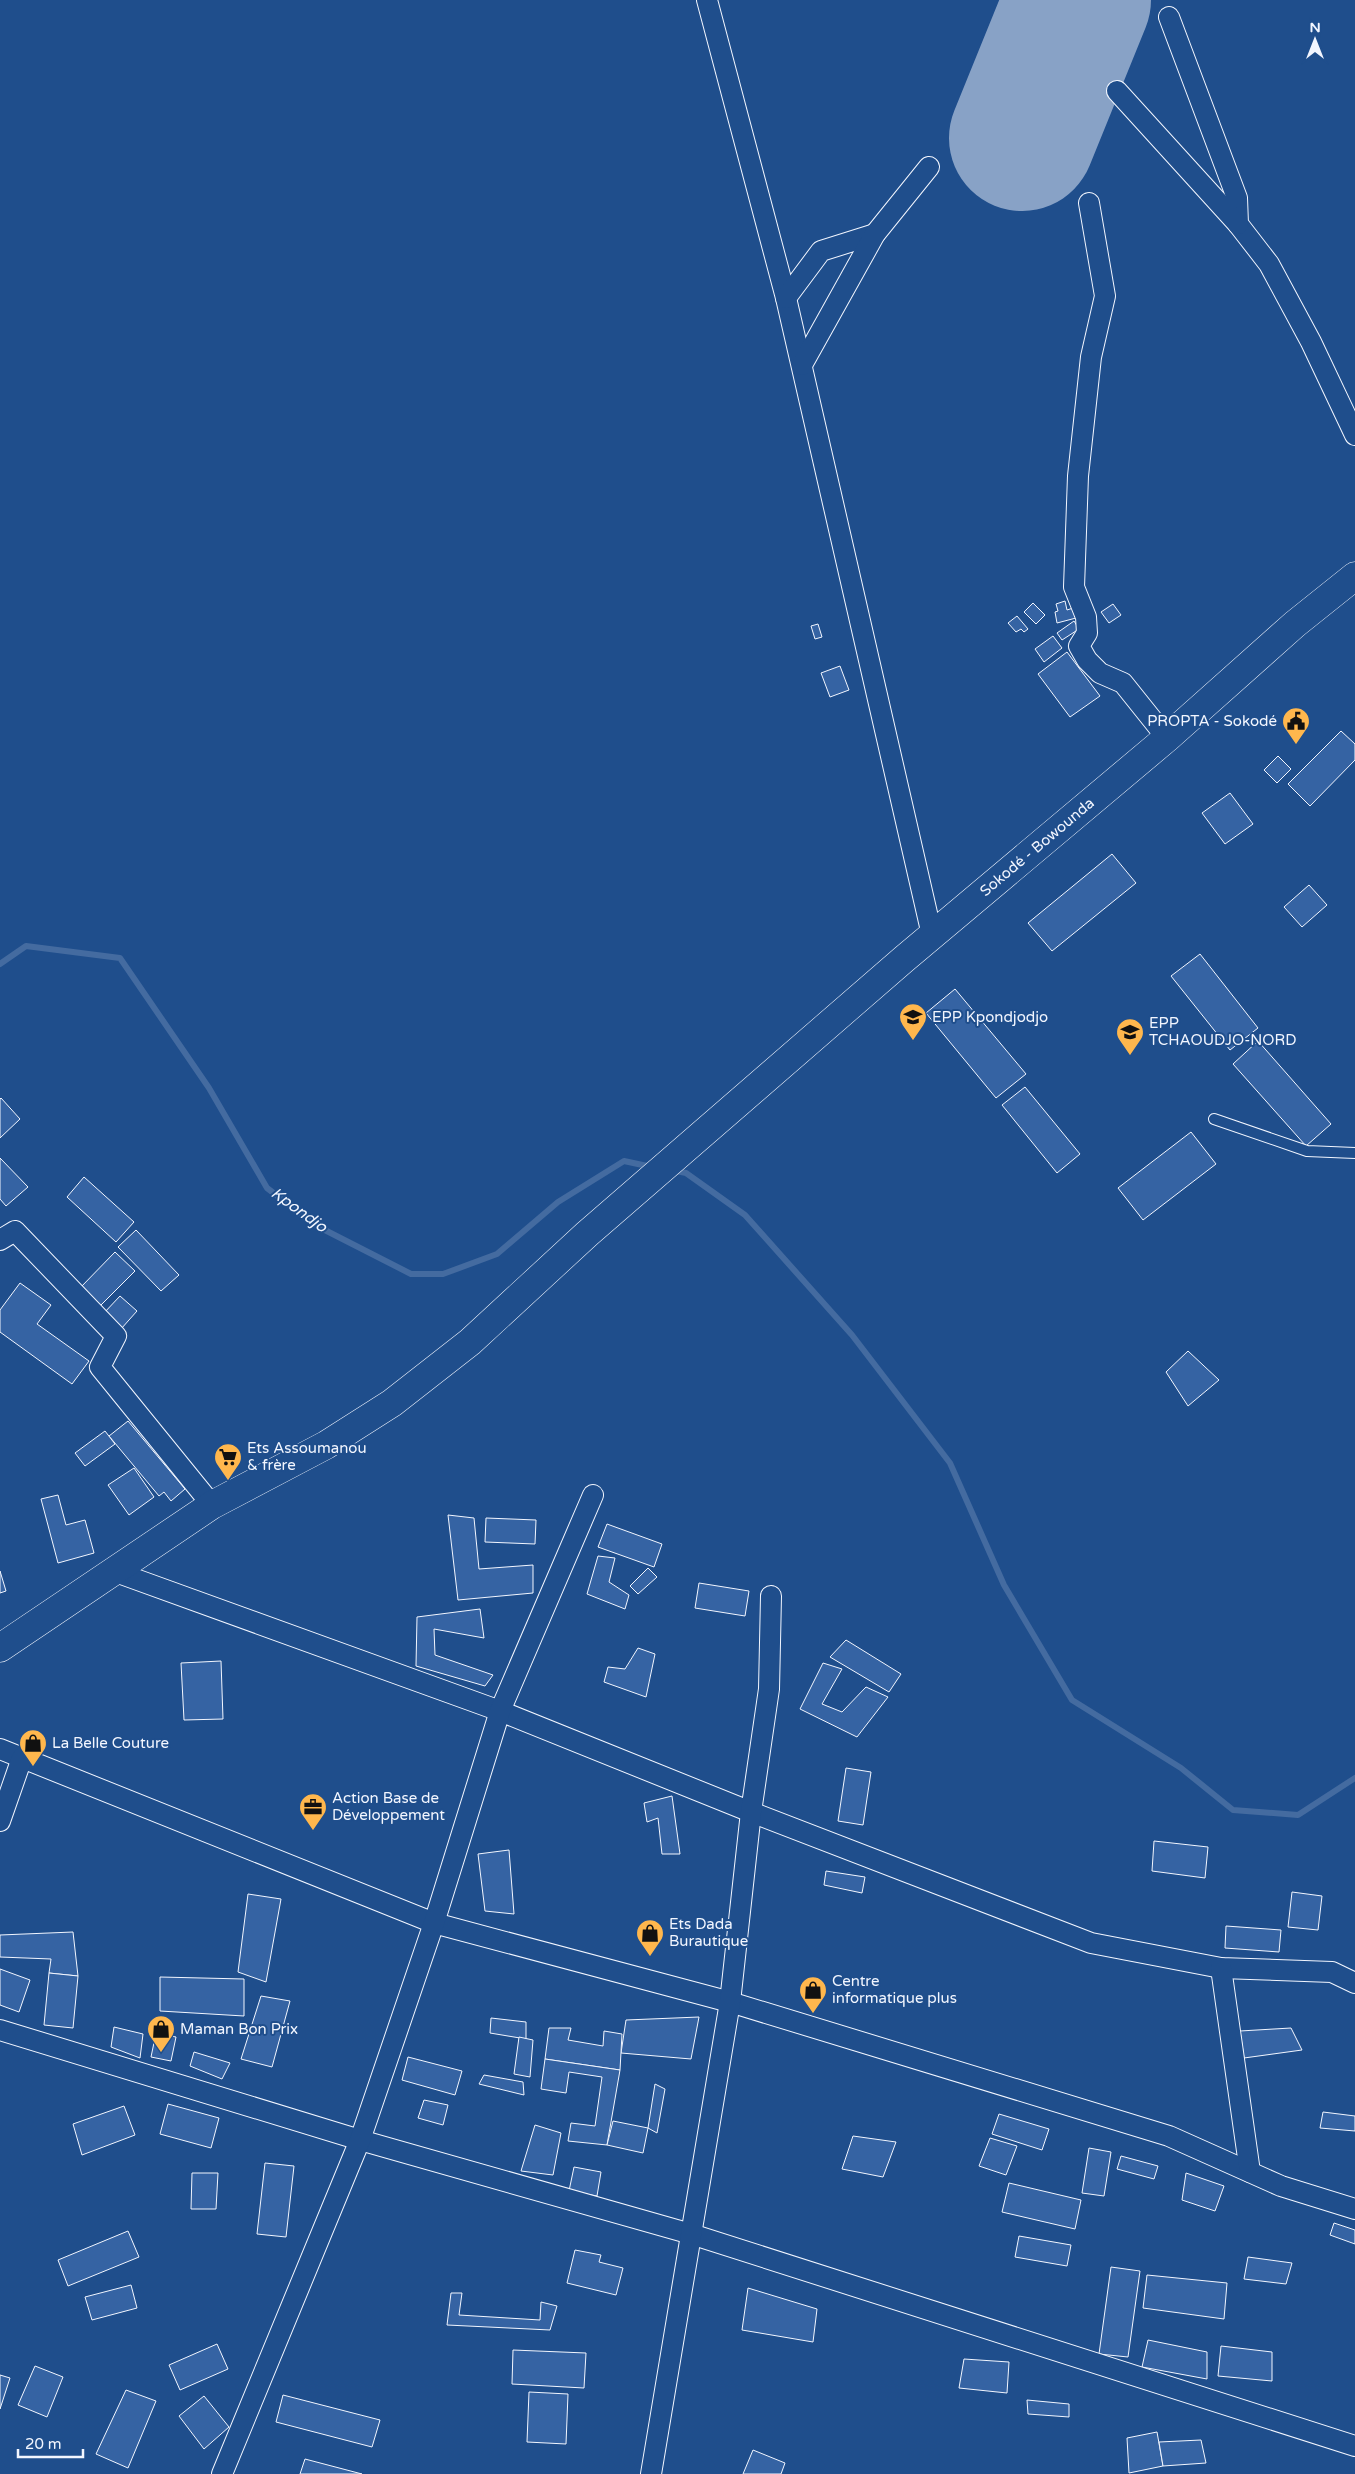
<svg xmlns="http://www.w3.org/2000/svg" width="1355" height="2474" font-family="'Varela Round',sans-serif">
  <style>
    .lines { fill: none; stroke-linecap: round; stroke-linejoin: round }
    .stream { stroke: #446ba0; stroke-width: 6 }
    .runway { stroke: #88a2c6; stroke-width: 146 }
    .building { fill: #3563a3; stroke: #f2f6ff }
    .lane-casing { stroke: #f2f6ff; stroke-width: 12 }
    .street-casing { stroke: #f2f6ff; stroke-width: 22 }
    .secondary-casing { stroke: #f2f6ff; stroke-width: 29 }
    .lane { stroke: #1f4e8c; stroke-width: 10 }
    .street { stroke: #1f4e8c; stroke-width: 20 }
    .secondary { stroke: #1f4e8c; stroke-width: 28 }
    .labels { text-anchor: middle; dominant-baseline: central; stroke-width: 4; stroke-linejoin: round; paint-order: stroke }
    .poi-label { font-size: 15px; fill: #f2f6ff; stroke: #1f4e8c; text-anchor: start }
    .street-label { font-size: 15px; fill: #f2f6ff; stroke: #1f4e8c }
    .water-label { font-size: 16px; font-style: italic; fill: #f2f6ff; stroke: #1f4e8c }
  </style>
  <rect width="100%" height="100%" fill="#1f4e8c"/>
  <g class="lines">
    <g class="stream">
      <polyline points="0,964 26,946 120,958 209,1088 267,1188 315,1225 411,1274 443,1274 497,1254 558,1202 624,1161 652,1167"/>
      <polyline points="672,1170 686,1173 745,1215 852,1335 950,1463 1004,1585 1072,1700 1181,1768 1233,1810 1298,1815 1355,1778"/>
    </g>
    <polyline class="runway" points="1022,138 1078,0"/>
  </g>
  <g class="building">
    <polygon points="1065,601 1067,610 1073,608 1076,618 1057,623 1055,612 1058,611 1056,604"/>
    <polygon points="1033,603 1045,615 1036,624 1024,612"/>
    <polygon points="1113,604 1121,615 1109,623 1101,612"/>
    <polygon points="1017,616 1028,629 1024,632 1021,629 1016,632 1008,623"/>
    <polygon points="1074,621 1079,629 1062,640 1057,633"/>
    <polygon points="818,624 822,637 815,639 811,626"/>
    <polygon points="1053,636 1062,648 1044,662 1035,649"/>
    <polygon points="1067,652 1100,696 1070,717 1038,674"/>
    <polygon points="840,666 849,690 830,697 821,673"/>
    <circle cx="1297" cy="719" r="7"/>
    <polygon points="1341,731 1355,744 1355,760 1310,806 1288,784"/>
    <polygon points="1278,756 1291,769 1277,783 1264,770"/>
    <polygon points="1230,793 1253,824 1225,844 1202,813"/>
    <polygon points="1112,854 1136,883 1052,951 1028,923"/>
    <polygon points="1309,885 1327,905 1302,927 1284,907"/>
    <polygon points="1200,954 1258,1028 1230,1050 1171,976"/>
    <polygon points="955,989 1026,1074 996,1098 926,1013"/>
    <polygon points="1258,1041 1331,1124 1306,1146 1233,1064"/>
    <polygon points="1025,1087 1080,1154 1057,1173 1002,1105"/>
    <polygon points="1,1098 20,1119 0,1138 0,1099"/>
    <polygon points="1191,1132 1216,1164 1143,1220 1118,1188"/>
    <polygon points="0,1158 28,1187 6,1206 0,1199"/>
    <polygon points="84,1177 134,1222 116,1242 67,1197"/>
    <polygon points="136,1230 179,1275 161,1291 118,1247"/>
    <polygon points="115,1252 135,1271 99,1307 80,1288"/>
    <polygon points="20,1283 51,1305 37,1324 89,1361 72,1384 0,1332 0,1310"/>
    <polygon points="120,1296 137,1311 121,1329 103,1314"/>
    <polygon points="1188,1351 1219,1380 1188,1406 1166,1372"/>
    <polygon points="128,1421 185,1489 171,1501 164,1492 159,1496 109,1436"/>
    <polygon points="105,1431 115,1444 85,1466 75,1453"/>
    <polygon points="134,1468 154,1497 129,1515 108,1485"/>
    <polygon points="58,1495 66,1525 85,1520 94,1553 58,1563 41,1499"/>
    <polygon points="448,1515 474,1518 479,1569 533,1565 533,1593 458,1600"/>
    <polygon points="486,1518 536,1520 535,1544 485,1542"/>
    <polygon points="607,1524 662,1544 654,1567 598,1547"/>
    <polygon points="598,1556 615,1558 609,1582 629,1595 625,1609 587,1594"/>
    <polygon points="648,1568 657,1577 638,1594 630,1586"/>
    <polygon points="0,1571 6,1591 0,1593"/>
    <polygon points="699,1583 749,1591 745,1616 695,1608"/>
    <polygon points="480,1609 484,1638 434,1629 435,1655 493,1675 485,1686 416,1666 417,1617"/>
    <polygon points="846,1640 901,1674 889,1692 830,1657"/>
    <polygon points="638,1648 655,1654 646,1697 604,1682 608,1667 625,1669"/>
    <polygon points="221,1661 223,1719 184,1720 181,1663"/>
    <polygon points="823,1663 842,1669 822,1704 842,1712 866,1687 888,1697 857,1737 800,1709"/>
    <polygon points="846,1768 871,1772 863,1825 838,1821"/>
    <polygon points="672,1796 680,1854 662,1854 658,1818 647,1822 644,1803"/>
    <polygon points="1154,1841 1208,1847 1205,1878 1152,1871"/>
    <polygon points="509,1850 514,1914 485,1911 478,1854"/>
    <polygon points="826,1871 865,1877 862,1893 824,1885"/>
    <polygon points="1292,1892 1322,1896 1318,1930 1288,1927"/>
    <polygon points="248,1894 281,1899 266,1982 238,1972"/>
    <polygon points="1226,1926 1281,1930 1279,1952 1225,1948"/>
    <polygon points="73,1932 78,1976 49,1973 51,1959 0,1957 0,1935"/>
    <polygon points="0,1969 30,1980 19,2012 0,2005"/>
    <polygon points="49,1973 78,1976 73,2028 44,2025"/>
    <polygon points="160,1977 244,1979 244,2016 160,2011"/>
    <polygon points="261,1996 290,2001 272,2067 241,2059"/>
    <polygon points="699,2017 691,2059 621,2053 626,2020"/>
    <polygon points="491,2018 526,2022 526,2039 490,2033"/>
    <polygon points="114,2027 143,2034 140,2058 111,2047"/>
    <polygon points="549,2028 571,2028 568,2040 603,2046 604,2031 622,2034 620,2070 545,2059"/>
    <polygon points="1291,2028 1302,2050 1244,2058 1240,2031"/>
    <polygon points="156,2033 176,2037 171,2061 151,2057"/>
    <polygon points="519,2037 533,2040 530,2077 514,2074"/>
    <polygon points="194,2052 230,2063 222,2079 190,2066"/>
    <polygon points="408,2057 462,2071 455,2095 402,2080"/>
    <polygon points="545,2059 620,2070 607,2145 568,2141 571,2123 595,2126 602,2077 569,2072 566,2093 541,2089"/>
    <polygon points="484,2075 523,2082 524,2095 479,2084"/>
    <polygon points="655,2084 665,2089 657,2133 648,2128"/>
    <polygon points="424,2100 448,2105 443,2125 418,2118"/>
    <polygon points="168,2104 219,2118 211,2148 160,2134"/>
    <polygon points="124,2106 135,2135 82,2155 73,2124"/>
    <polygon points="1323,2112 1355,2116 1355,2131 1320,2128"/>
    <polygon points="999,2114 1049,2129 1042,2150 992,2134"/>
    <polygon points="613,2121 648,2128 643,2153 607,2145"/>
    <polygon points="535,2125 561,2133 553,2175 521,2171"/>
    <polygon points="853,2136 896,2142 883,2177 842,2169"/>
    <polygon points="990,2138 1017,2146 1006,2175 979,2166"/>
    <polygon points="1089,2148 1111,2152 1104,2196 1082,2193"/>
    <polygon points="1121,2156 1158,2166 1154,2179 1117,2169"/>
    <polygon points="265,2163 294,2166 286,2237 257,2234"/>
    <polygon points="574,2167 601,2172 597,2196 569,2191"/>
    <polygon points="192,2173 218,2173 216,2209 191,2209"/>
    <polygon points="1186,2173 1224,2186 1215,2211 1182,2200"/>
    <polygon points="1009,2183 1081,2200 1075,2229 1002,2212"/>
    <polygon points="1334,2223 1355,2230 1355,2244 1330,2235"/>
    <polygon points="128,2231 139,2257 68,2286 58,2260"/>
    <polygon points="1019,2236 1071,2245 1067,2266 1015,2257"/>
    <polygon points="575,2250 601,2255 599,2262 623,2268 616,2295 567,2283"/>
    <polygon points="1248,2257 1292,2263 1286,2284 1244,2279"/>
    <polygon points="1111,2267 1140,2271 1128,2357 1099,2354"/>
    <polygon points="1147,2275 1227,2283 1224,2319 1143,2308"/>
    <polygon points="131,2285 137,2308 92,2320 85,2297"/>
    <polygon points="748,2288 817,2309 813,2342 742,2330"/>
    <polygon points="451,2293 462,2293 459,2315 540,2320 541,2302 557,2306 550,2330 447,2325"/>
    <polygon points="1148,2340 1207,2352 1207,2379 1142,2367"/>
    <polygon points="217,2344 228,2369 180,2390 169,2365"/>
    <polygon points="1221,2346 1272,2352 1272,2381 1218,2376"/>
    <polygon points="513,2350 586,2353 584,2388 512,2384"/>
    <polygon points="964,2359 1009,2362 1007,2393 959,2388"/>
    <polygon points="35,2366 63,2377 47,2417 18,2405"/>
    <polygon points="0,2375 10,2378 0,2409"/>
    <polygon points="126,2390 156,2401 128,2468 96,2454"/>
    <polygon points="529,2392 568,2394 566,2444 527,2442"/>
    <polygon points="283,2395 380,2420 372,2447 276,2422"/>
    <polygon points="204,2396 229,2427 204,2449 179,2416"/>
    <polygon points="1027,2400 1069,2404 1069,2417 1028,2414"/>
    <polygon points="1157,2432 1163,2466 1129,2473 1127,2438"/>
    <polygon points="1201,2440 1206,2463 1163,2466 1159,2442"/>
    <polygon points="753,2450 785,2463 781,2474 743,2474"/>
    <polygon points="305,2459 362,2474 300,2474"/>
  </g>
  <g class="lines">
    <g class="lane-casing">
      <polyline id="lane" points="1214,1119 1307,1151 1355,1153"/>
    </g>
    <g class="street-casing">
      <g id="street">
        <polyline points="707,0 786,298 932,935"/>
        <polyline points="1169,17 1237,198 1238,224 1269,264 1311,342 1355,435"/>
        <polyline points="1117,91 1238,224"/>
        <polyline points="1089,203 1105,296 1091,357 1078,476 1074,587 1086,617 1087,633 1079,646 1087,660 1100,673 1123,683 1167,738"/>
        <polyline points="786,298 821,251 875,234"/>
        <polyline points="802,365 875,234 929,167"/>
        <polyline points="0,1240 15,1231 116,1336 100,1367 212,1505"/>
        <polyline points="113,1571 500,1711 751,1812 1091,1943 1221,1968 1332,1972 1355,1983"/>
        <polyline points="0,1749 434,1923 730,2002 1169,2136 1281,2186 1355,2209"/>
        <polyline points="0,1821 22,1758"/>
        <polyline points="1221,1968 1250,2172"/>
        <polyline points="0,2030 360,2140 691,2234 1355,2446"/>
        <polyline points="222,2474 360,2140 434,1923 500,1711 593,1495"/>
        <polyline points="651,2474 730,2002 751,1812 769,1689 771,1596"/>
      </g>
    </g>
    <g class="secondary-casing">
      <polyline id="secondary" points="0,1648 212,1505 326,1445 392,1403 470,1342 587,1234 904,959 1167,738 1295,624 1355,576"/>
    </g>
    <use href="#lane" class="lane"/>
    <use href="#street" class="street"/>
    <use href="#secondary" class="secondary"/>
  </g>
  <defs>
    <g id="civic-pin" transform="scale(1.4375)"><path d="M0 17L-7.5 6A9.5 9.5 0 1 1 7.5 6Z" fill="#ffb74d" stroke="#1f4e8c"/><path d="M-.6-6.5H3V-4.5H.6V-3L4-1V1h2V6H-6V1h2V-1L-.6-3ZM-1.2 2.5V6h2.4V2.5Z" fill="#111"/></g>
    <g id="school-pin" transform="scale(1.4375)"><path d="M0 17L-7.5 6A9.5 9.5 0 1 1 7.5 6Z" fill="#ffb74d" stroke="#1f4e8c"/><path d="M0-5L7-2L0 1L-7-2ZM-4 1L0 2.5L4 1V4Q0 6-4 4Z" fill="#111"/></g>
    <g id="supermarket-pin" transform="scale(1.4375)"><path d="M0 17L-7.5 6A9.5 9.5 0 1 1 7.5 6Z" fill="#ffb74d" stroke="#1f4e8c"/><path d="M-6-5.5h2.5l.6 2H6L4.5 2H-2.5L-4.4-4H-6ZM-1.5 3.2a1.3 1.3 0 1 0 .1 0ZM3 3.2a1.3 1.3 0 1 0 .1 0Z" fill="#111"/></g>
    <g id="shop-pin" transform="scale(1.4375)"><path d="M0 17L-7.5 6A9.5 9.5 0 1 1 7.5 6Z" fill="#ffb74d" stroke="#1f4e8c"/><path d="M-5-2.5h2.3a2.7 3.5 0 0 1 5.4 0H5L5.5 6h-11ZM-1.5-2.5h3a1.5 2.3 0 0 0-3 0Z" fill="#111"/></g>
    <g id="office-pin" transform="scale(1.4375)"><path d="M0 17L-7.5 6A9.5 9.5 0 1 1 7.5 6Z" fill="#ffb74d" stroke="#1f4e8c"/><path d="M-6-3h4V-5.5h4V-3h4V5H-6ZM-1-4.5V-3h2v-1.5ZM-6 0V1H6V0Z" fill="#111"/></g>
  </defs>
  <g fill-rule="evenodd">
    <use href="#civic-pin" x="1296" y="721"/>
    <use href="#school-pin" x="913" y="1017"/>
    <use href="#school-pin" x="1130" y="1032"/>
    <use href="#supermarket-pin" x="228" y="1457"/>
    <use href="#shop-pin" x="33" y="1743"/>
    <use href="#office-pin" x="313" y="1807"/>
    <use href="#shop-pin" x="650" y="1933"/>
    <use href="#shop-pin" x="813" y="1990"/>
    <use href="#shop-pin" x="161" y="2029"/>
  </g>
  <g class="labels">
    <g class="poi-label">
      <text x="1277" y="721" text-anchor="end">PROPTA - Sokodé</text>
      <text x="932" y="1017">EPP Kpondjodjo</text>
      <text x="1149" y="1023">EPP<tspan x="1149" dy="17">TCHAOUDJO-NORD</tspan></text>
      <text x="247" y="1448">Ets Assoumanou<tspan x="247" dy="17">&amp; frère</tspan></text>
      <text x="52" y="1743">La Belle Couture</text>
      <text x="332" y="1798">Action Base de<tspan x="332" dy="17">Développement</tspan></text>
      <text x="669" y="1924">Ets Dada<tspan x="669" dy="17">Burautique</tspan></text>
      <text x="832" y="1981">Centre<tspan x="832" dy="17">informatique plus</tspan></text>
      <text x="180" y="2029">Maman Bon Prix</text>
    </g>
    <g class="street-label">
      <text transform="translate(1037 847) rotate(-40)">Sokodé - Bowounda</text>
    </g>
    <g class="water-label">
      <text transform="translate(299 1210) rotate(36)">Kpondjo</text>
    </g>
  </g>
  <g transform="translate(1315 40)" stroke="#1f4e8c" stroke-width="4" paint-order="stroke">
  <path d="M0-4L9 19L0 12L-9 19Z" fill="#f2f6ff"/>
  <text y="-8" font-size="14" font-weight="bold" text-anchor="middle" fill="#f2f6ff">N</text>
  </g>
  <path d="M18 2449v8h65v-8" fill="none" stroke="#f2f6ff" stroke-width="2.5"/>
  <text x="25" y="2449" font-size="15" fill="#f2f6ff" stroke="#1f4e8c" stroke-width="4" paint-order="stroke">20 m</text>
</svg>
